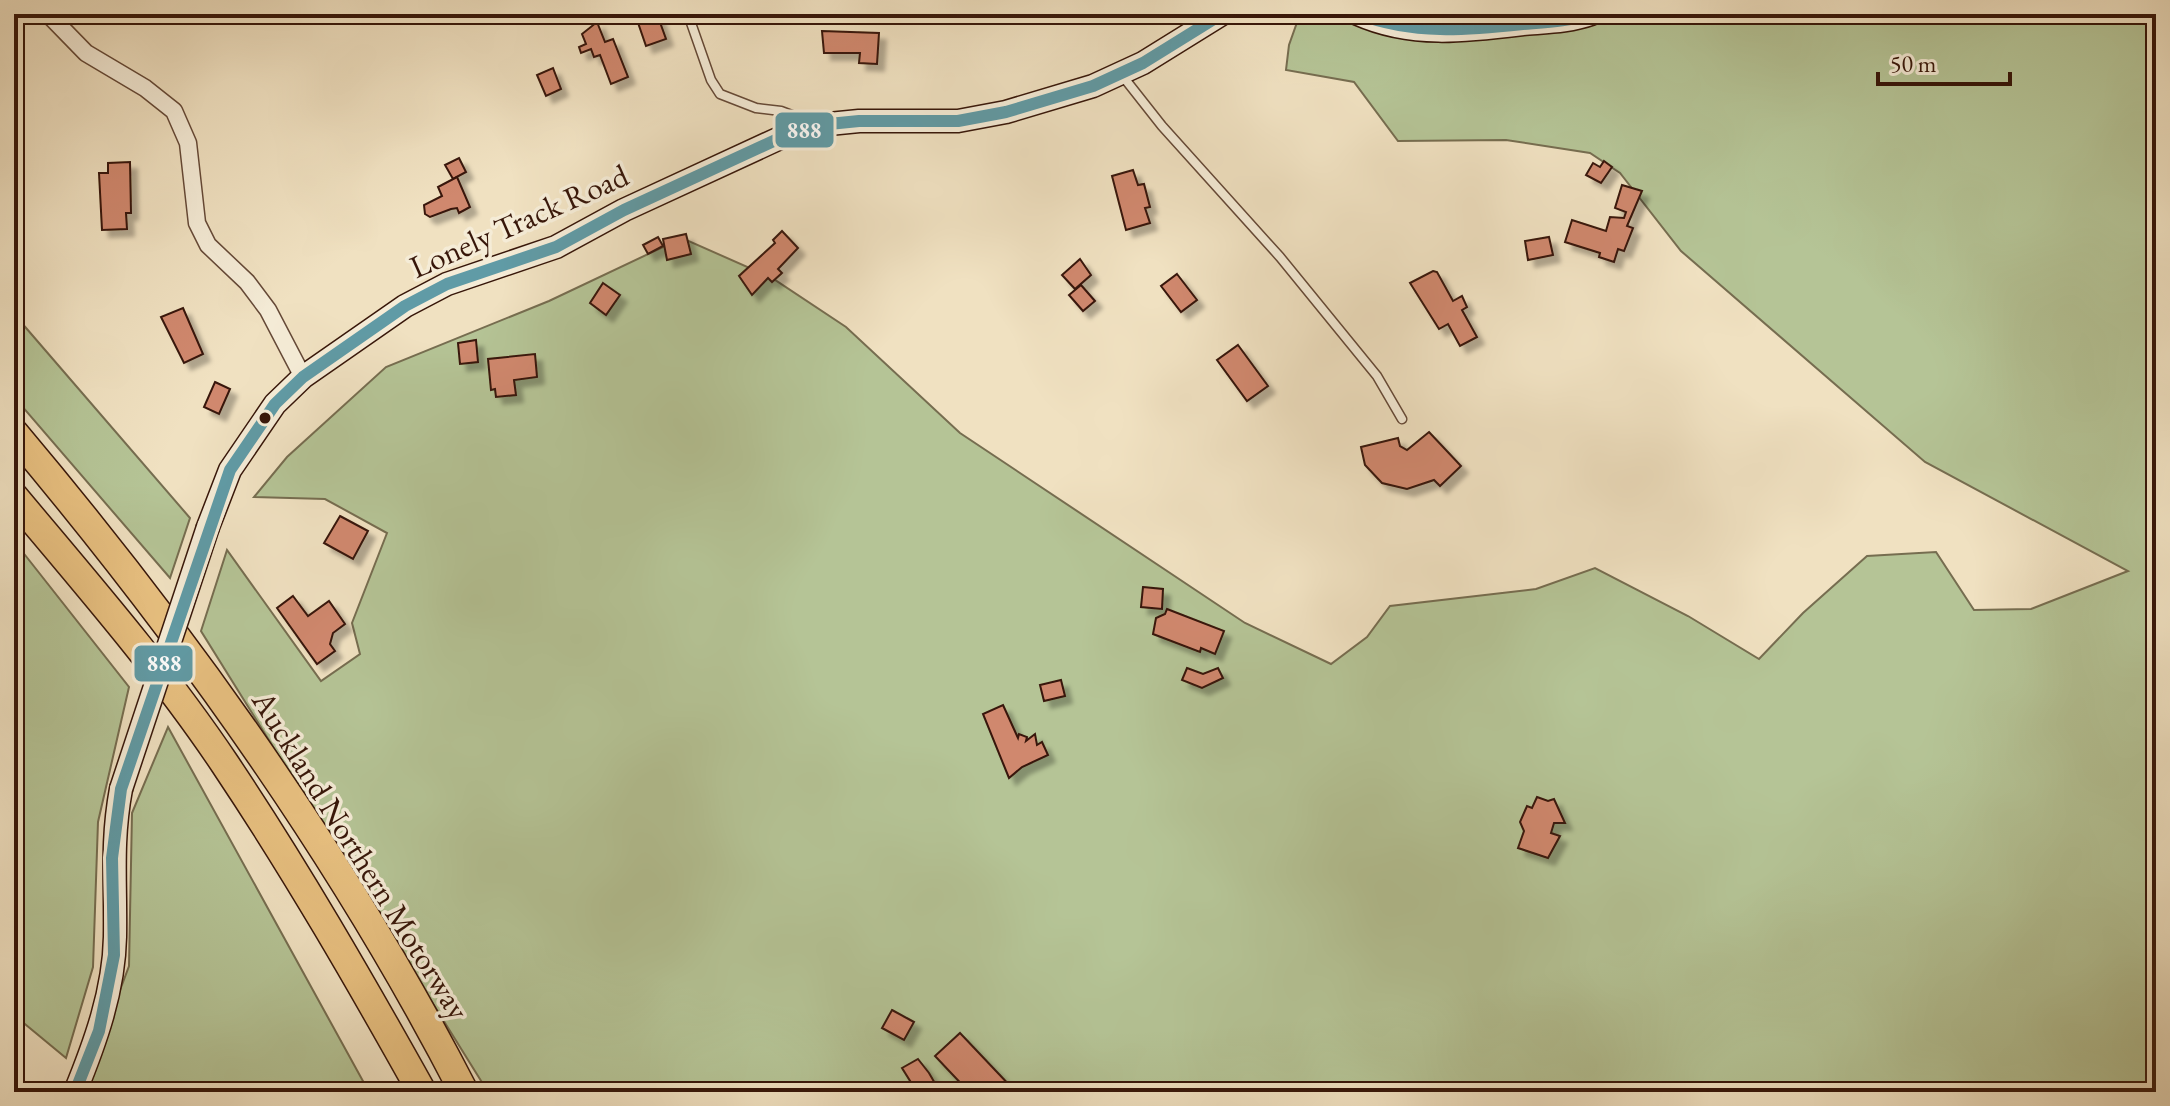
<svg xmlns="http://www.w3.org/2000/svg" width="2170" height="1106" font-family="'EB Garamond',serif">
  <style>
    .green { fill: #b5c496; stroke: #766d50; stroke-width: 2 }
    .building { fill: #d0886e; stroke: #371609; stroke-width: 2; filter: url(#shadow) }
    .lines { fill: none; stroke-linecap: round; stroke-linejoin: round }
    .lane-casing { stroke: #654937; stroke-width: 11 }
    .street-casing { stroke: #654937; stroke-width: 19 }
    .secondary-casing { stroke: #371609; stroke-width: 25 }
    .highway-casing { stroke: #371609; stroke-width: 31 }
    .lane { stroke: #f5ecd7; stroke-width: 8 }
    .street { stroke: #f5ecd7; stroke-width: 16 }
    .secondary { stroke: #f5ecd7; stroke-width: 22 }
    .highway { stroke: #e8c080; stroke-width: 28 }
    .secondary-bridge-casing { stroke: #371609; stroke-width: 25; stroke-linecap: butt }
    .secondary-bridge { stroke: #f5ecd7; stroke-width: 22 }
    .bus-1-casing { stroke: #f5ecd7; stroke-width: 18 }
    .bus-1 { stroke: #609ba6; stroke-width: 12 }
    .bus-dot { fill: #371609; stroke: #f5ecd7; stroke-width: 3 }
    .labels { text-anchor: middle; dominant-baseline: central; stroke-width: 7; stroke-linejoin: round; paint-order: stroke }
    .street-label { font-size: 32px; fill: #371609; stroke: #f5ecd7 }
    .line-badge { stroke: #f5ecd7; stroke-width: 3 }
    .badge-label { font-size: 22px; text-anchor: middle; font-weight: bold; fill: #fff }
  </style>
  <defs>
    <filter id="shadow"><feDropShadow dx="7" dy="7" stdDeviation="2" flood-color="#0004"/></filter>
  </defs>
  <rect width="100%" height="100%" fill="#f0e1c1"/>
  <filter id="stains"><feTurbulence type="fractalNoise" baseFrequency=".0025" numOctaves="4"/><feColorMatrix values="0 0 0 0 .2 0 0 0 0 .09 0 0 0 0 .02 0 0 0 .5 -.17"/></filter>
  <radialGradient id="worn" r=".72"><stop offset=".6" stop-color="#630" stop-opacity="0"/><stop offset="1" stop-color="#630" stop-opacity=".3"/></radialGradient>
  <g class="green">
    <polygon points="1300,14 2156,14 2156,1092 488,1092 201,631 227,550 321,681 360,654 352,623 387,533 325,499 254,497 287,457 386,367 549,301 682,238 772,278 846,327 960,433 1245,623 1331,664 1367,637 1390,606 1536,589 1595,568 1688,616 1759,659 1803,613 1867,556 1936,552 1974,610 2031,609 2128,571 1925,462 1681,251 1620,173 1590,153 1506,140 1398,141 1354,82 1286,70 1289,45"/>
    <polygon points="14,314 190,518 170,578 14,397"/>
    <polygon points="14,541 129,687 98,822 93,967 66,1058 14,1015"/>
    <polygon points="168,727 369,1092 82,1092 129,966 132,813"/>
  </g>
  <g class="building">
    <polygon points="635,14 657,14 666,39 646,46"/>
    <polygon points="597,22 605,42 613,39 628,77 611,84 600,55 594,57 591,49 581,53 579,47 586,44 582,34"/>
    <polygon points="822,31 879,33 877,64 859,63 860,53 824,53"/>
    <polygon points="553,68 561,89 546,96 537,75"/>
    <polygon points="459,158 466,172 453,179 445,165"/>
    <polygon points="1604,161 1612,167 1601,183 1586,175 1593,163 1600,167"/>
    <polygon points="130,162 131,213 126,213 127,229 102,230 99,173 108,173 108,163"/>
    <polygon points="1133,170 1138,185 1144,184 1150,207 1145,208 1150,223 1126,230 1112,176"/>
    <polygon points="457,177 470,207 459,213 457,208 451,209 430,217 425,214 424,205 442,196 438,187"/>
    <polygon points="1622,185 1642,191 1627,226 1633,228 1624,251 1618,249 1614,262 1599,257 1600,253 1565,242 1572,220 1606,231 1610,217 1624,218 1626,212 1615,208"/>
    <polygon points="782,231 798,248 778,269 782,273 772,282 768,278 752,295 739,276 775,243 773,240"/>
    <polygon points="686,234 691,254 667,260 663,239"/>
    <polygon points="658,237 663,246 648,254 643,245"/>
    <polygon points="1549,237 1553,255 1528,260 1525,241"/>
    <polygon points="1080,259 1091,275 1075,289 1062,275"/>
    <polygon points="1433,271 1437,272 1453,301 1462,296 1467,307 1462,310 1477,337 1460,346 1448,324 1439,329 1410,283"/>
    <polygon points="1177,274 1197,300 1181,312 1161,286"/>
    <polygon points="603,283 620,295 606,315 590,303"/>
    <polygon points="1081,285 1095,301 1083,311 1069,295"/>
    <polygon points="183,308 203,354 184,363 161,317"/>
    <polygon points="476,340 478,362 460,364 458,343"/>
    <polygon points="1238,345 1268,386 1247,401 1217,360"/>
    <polygon points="535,354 537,377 514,380 516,395 496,397 495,389 491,390 488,359"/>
    <polygon points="215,382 230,389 219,414 204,407"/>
    <polygon points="1429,432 1461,466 1440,486 1434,480 1407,489 1382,483 1365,465 1361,447 1398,438 1400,446 1407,450"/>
    <polygon points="340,516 368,531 353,559 324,543"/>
    <polygon points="1143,587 1163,589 1162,609 1141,607"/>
    <polygon points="293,596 308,616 329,601 345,624 333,633 330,644 335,651 317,664 277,608"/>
    <polygon points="1167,609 1224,631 1215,654 1201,648 1200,652 1153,634 1156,618 1165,614"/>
    <polygon points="1187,668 1203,674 1218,668 1223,678 1202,688 1182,680"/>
    <polygon points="1061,680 1065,696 1044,701 1040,685"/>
    <polygon points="1003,705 1018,738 1019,734 1027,737 1026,741 1035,734 1037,745 1042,742 1048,755 1022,767 1009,778 983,714"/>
    <polygon points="1537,797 1548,801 1554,799 1565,823 1554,823 1551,833 1560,836 1548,858 1518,848 1524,831 1520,822 1527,806 1532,808"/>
    <polygon points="892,1010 914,1022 904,1040 882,1028"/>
    <polygon points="960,1033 1014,1090 1013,1092 969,1092 935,1056"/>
    <polygon points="918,1059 929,1073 940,1092 917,1092 902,1068"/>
  </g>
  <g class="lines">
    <g class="lane-casing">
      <g id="lane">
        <polyline points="690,20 711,80 720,94 756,108 781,111 810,122"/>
        <polyline points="1121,74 1162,126 1280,257 1377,376 1402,419"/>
      </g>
    </g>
    <g class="street-casing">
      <polyline id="street" points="48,14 86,53 145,88 174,111 188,143 197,223 208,245 247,282 268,310 303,377"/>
    </g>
    <g class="secondary-casing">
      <g id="secondary">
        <path d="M1358,14C1412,38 1466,31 1523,24C1546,22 1569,22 1591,14"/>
        <polyline points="208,527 230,470 275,404 303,377 405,306 447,284 556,247 624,210 780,138 819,125 859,121 958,121 1006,112 1093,86 1143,63 1222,14"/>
        <path d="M75,1092C95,1043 114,991 115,937C116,883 111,843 121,789"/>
      </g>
    </g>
    <g class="highway-casing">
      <g id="highway">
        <path d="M14,433C186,637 342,855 464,1092"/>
        <path d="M14,497C86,583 162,670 225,764C296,870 360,981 422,1092"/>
      </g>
    </g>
    <use href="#lane" class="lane"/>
    <use href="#street" class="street"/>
    <use href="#secondary" class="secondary"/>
    <use href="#highway" class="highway"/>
    <g class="secondary-bridge-casing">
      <polyline id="secondary-bridge" points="121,789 208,527"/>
    </g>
    <use href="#secondary-bridge" class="secondary-bridge"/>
    <g class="bus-1-casing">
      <g id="bus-1">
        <path d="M1358,14C1414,35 1466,30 1523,24C1546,22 1569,21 1591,14"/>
        <polyline points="75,1092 99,1031 114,955 112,858 121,789 230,470 275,404 303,377 405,306 447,284 556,247 624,210 780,138 819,125 859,121 958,121 1006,112 1093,86 1143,63 1222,14"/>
      </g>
    </g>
    <use href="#bus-1" class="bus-1"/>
  </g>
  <circle class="bus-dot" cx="265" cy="418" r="7"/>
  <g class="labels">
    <g class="street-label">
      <text transform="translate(519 221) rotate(-24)">Lonely Track Road</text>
      <text transform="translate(361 855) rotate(58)">Auckland Northern Motorway</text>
    </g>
  </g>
  <g class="line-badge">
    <rect x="774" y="111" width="61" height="38" rx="8" fill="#609ba6"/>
    <rect x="133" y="644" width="61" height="39" rx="8" fill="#609ba6"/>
  </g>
  <g class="badge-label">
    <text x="804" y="138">888</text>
    <text x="164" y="671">888</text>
  </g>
  <rect width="2170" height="1106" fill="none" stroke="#f0e1c1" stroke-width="48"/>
  <rect x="16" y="16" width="2138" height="1074" fill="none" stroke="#371609" stroke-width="4"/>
  <rect x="24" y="24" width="2122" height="1058" fill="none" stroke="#371609" stroke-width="2"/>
  <path d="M1878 72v12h132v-12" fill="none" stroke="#371609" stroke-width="4"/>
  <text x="1890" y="72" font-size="24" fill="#371609" stroke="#f5ecd7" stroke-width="6" paint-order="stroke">50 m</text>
  <rect width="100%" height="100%" filter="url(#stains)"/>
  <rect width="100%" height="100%" fill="url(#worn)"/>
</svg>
